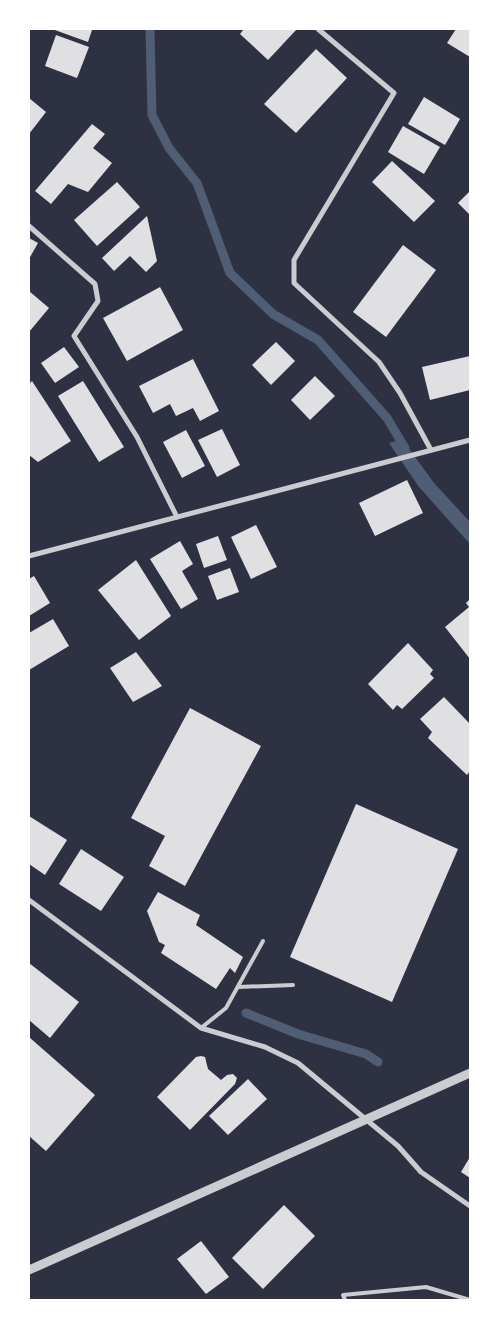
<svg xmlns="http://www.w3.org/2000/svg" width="499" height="1329" font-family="Bitter,serif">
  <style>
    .water { fill: #4f5d75 }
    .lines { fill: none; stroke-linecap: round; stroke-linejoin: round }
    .stream { stroke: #4f5d75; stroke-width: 9 }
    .building { fill: #e0e0e3 }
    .service { stroke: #caccd0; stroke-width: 4 }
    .minor { stroke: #caccd0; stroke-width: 5 }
    .tertiary { stroke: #caccd0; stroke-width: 9 }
  </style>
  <rect width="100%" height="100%" fill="#2d3142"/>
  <polygon class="water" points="402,439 434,483 470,522 470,544 419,487 389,443"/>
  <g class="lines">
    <g class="stream">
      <polyline points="150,29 152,115 169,148 197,183 230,273 273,314 318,340 387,418 405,448"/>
      <polyline points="246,1013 298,1034 366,1054 378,1062"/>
    </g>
  </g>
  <g class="building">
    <polygon points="52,29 90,29 92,30 88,42"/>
    <polygon points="244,29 297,29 268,60 240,34"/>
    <polygon points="456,29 470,29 470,57 447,43"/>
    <polygon points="56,35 89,47 77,78 45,66"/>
    <polygon points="316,49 347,78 296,133 264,104"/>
    <polygon points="424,97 460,119 445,145 408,124"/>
    <polygon points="29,98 46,112 29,134"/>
    <polygon points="92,124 105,134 93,148 112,163 88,192 68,184 51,204 35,191"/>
    <polygon points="403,126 440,147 424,174 388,152"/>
    <polygon points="392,161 435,201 414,222 372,182"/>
    <polygon points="117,182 140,207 97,246 74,220"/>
    <polygon points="470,191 470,215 458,203"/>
    <polygon points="147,216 157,261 146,272 130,256 114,271 102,258"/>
    <polygon points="29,238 38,243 29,259"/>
    <polygon points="403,245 436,270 386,337 353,312"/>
    <polygon points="160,287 183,330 127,361 103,318"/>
    <polygon points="29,291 49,308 29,332"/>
    <polygon points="276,342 295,361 271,385 252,365"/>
    <polygon points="64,347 79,367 55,383 41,363"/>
    <polygon points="470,356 470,390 430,400 422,367"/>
    <polygon points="193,359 219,411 200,421 193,408 176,416 170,404 153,413 139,386"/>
    <polygon points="315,376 335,396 310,420 291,400"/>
    <polygon points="32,381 71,441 38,462 29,455 29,384"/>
    <polygon points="83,381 124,447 99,462 58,396"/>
    <polygon points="222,429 240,465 217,477 198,440"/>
    <polygon points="186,430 205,466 182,478 163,442"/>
    <polygon points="407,480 423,513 375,536 359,503"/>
    <polygon points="256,525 277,567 251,579 231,537"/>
    <polygon points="218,536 227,560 204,568 196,544"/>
    <polygon points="180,541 193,564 182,571 198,599 181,609 150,559"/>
    <polygon points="136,560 171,616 139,640 98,590"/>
    <polygon points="230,568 239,592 217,600 208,576"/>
    <polygon points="34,576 50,603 29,616 29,579"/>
    <polygon points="470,599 470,659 445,627 469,607 466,603"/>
    <polygon points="53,619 69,646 29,670 29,633"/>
    <polygon points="408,643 433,670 430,674 434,678 402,709 397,705 393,710 368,684"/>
    <polygon points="136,652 162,686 133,702 110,668"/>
    <polygon points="444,697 470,724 470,771 467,775 428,738 432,732 420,719"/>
    <polygon points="190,708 261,746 185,886 149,866 165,836 131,818"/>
    <polygon points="356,804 458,849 392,1002 290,957"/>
    <polygon points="29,816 67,840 45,875 29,864"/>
    <polygon points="81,849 124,877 101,911 59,884"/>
    <polygon points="158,892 200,915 196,925 243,957 235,973 230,968 216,989 161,953 165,945 159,942 147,911"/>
    <polygon points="29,963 79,1002 50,1038 29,1020"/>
    <polygon points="29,1037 95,1095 46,1151 29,1136"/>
    <polygon points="201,1056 205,1057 208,1069 221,1080 227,1075 233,1074 237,1078 235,1084 190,1130 157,1097 196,1057"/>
    <polygon points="248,1079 267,1099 228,1135 209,1116"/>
    <polygon points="470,1157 470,1178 461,1172"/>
    <polygon points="284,1205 315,1236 263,1289 232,1258"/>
    <polygon points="201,1241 229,1277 206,1294 177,1259"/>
  </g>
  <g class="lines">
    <g class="service">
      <polyline points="238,987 293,985"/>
      <polyline points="201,1028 226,1008 263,941"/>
      <polyline points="345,1300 343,1295 426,1287 470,1300"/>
    </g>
    <g class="minor">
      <polyline points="318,29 394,93 294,260 294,283 379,362 400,393 431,450"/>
      <polyline points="29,226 95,284 98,301 74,336 137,437 177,517"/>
      <polyline points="29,556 470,440"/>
      <polyline points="29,900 201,1028 265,1047 298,1063 398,1146 421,1172 470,1206"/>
    </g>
    <polyline class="tertiary" points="29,1270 470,1073"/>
  </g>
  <rect width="499" height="1329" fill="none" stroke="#ffffff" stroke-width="60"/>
</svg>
